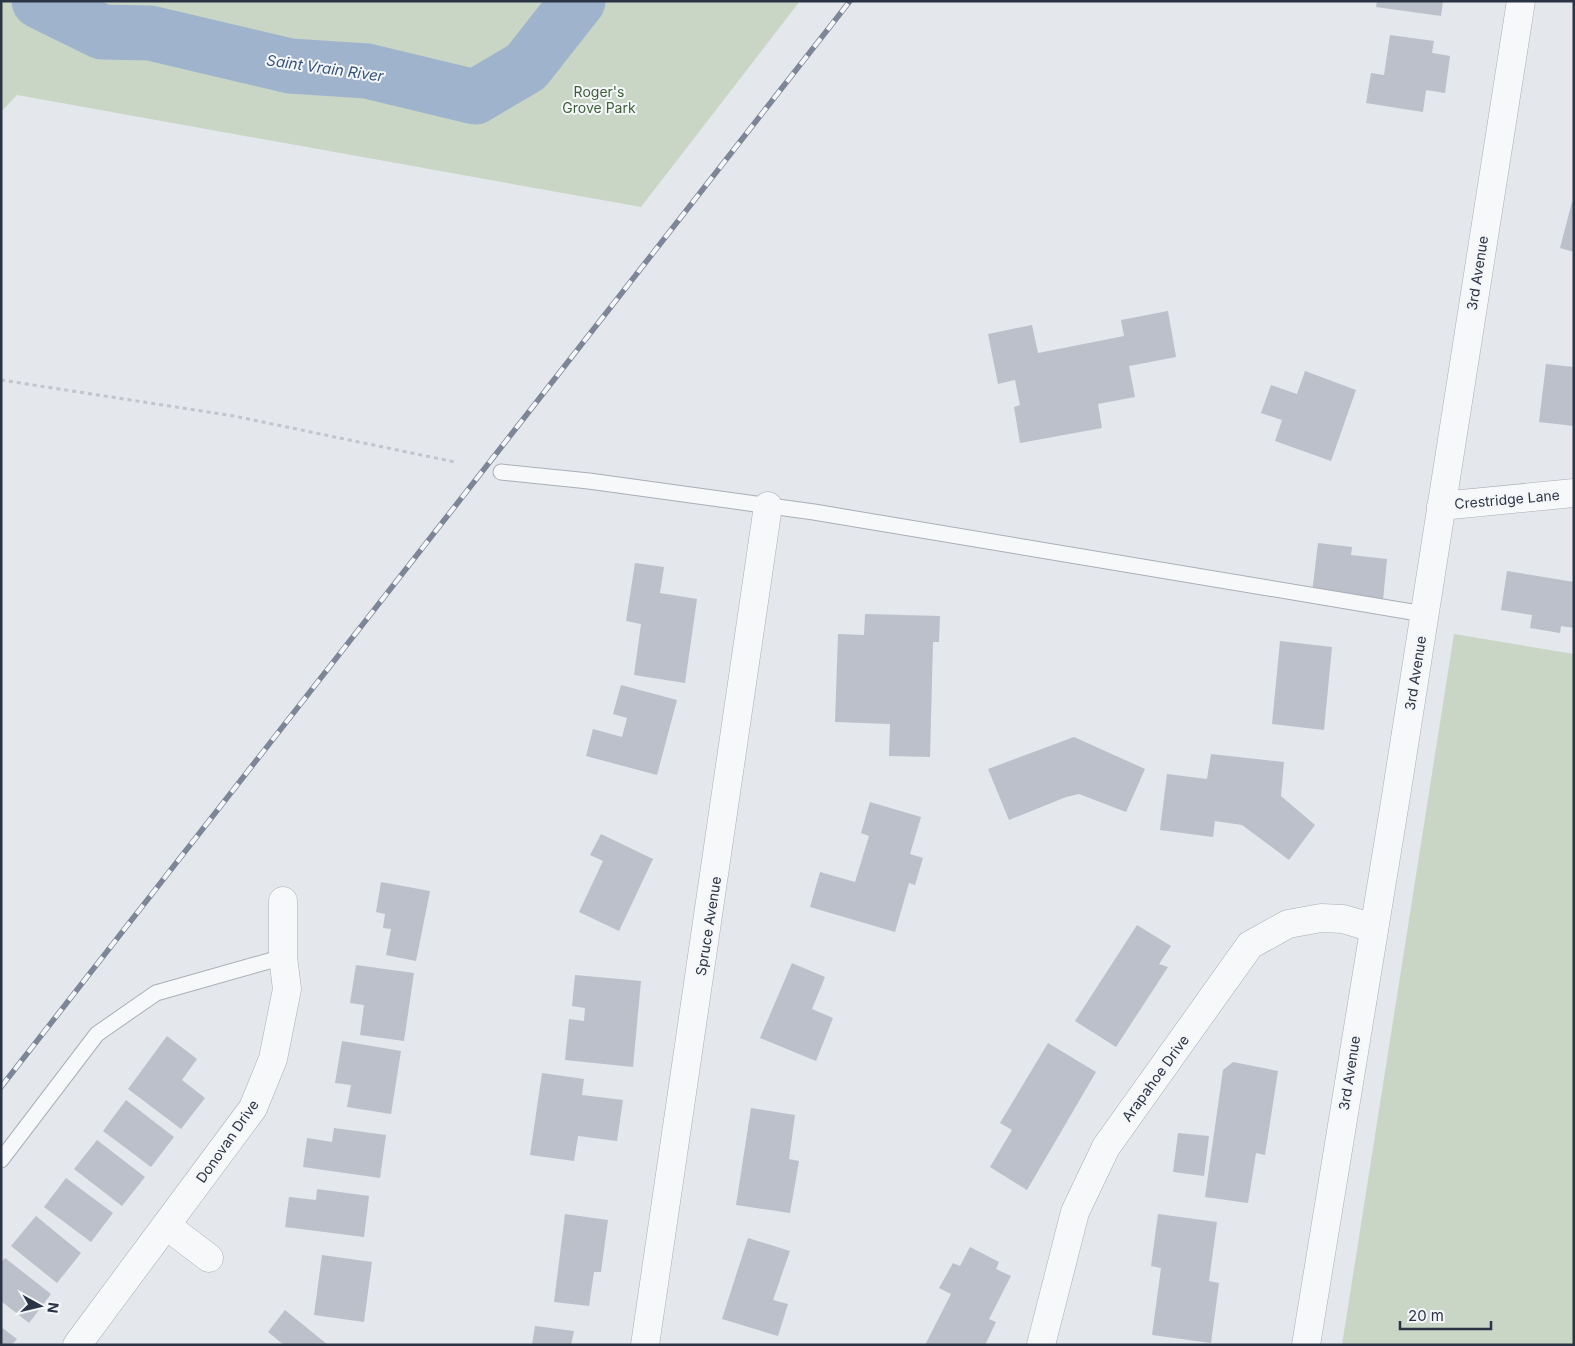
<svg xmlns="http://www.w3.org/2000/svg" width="1575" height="1346" font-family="Inter,sans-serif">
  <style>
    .green { fill: #c9d6c5 }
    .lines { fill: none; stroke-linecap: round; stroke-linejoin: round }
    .river { stroke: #9fb4cc; stroke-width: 55 }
    .building { fill: #bbc0ca }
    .service-casing { stroke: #a9aeb7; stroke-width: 17 }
    .minor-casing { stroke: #a9aeb7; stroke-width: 29 }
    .tertiary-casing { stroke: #a9aeb7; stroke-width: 29 }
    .path { stroke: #c2c5cb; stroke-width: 3; stroke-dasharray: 4 4; stroke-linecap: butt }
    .service { stroke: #f7f8fa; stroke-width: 15 }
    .minor { stroke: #f7f8fa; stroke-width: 28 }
    .tertiary { stroke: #f7f8fa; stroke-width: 28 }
    .rail-casing { stroke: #7d8696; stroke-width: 5.5 }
    .rail { stroke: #f4f6f9; stroke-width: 4; stroke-dasharray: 11; stroke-linecap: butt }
    .labels { text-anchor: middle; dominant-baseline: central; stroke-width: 4; stroke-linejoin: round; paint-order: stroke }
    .park-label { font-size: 14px; fill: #3f6138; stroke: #f4f6f9 }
    .street-label { font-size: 14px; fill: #2b3445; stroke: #f4f6f9 }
    .water-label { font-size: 15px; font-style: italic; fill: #34527a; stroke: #f4f6f9 }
  </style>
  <rect width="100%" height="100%" fill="#e4e7ec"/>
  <g class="green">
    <polygon points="1,1 800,1 641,207 17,95 1,112"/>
    <polygon points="1454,634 1574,654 1574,1345 1342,1345"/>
  </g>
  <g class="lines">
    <polyline class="river" points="39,1 102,32 150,33 290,66 367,71 475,97 526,67 578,1"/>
  </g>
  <g class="building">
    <polygon points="1377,1 1443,1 1441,16 1376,7"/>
    <polygon points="1390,35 1434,41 1432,53 1450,56 1445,93 1426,90 1423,112 1366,103 1371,73 1384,75"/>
    <polygon points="1572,202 1574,202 1574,252 1560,248"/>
    <polygon points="1168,311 1176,357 1129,366 1135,397 1098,404 1102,428 1020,443 1014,407 1020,405 1015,380 998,384 988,334 1032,325 1038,353 1124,336 1121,320"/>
    <polygon points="1546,364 1574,367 1574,426 1539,422"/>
    <polygon points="1305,371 1356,390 1331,461 1275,441 1282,420 1261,413 1271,385 1297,394"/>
    <polygon points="1318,543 1352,547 1351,555 1387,559 1383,600 1312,593"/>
    <polygon points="635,563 664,567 660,593 697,599 685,683 634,675 641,624 626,621"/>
    <polygon points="1507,571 1574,582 1574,628 1561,626 1560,633 1530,628 1532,615 1501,610"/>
    <polygon points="865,614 940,616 939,642 933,642 930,757 889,756 890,724 835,722 838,634 864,635"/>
    <polygon points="1280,641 1332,647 1324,730 1272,724"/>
    <polygon points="621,685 677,700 657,775 586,756 593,729 622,737 627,718 613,714"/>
    <polygon points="1074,737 1145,769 1126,812 1079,794 1066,797 1009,820 988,769"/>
    <polygon points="1211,754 1284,762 1281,796 1315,825 1289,860 1242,825 1215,821 1213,837 1160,830 1167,774 1207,779"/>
    <polygon points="870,802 921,817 910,854 923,858 915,885 909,883 895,932 810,907 820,872 855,882 869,836 861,833"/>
    <polygon points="601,834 653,859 619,931 579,912 603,861 590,855"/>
    <polygon points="381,882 430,891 416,961 386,955 391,929 383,928 385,914 376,912"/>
    <polygon points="1137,925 1171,946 1159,964 1168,967 1116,1047 1075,1021"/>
    <polygon points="792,963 825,977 812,1009 833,1018 816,1061 760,1038"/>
    <polygon points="356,965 414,973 404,1041 360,1035 364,1005 350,1003"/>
    <polygon points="575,975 641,981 633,1067 565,1060 569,1019 584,1021 585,1008 572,1006"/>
    <polygon points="167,1036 197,1059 182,1080 205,1098 181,1129 128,1089"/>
    <polygon points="342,1041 401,1051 391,1114 347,1107 351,1085 335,1083"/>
    <polygon points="1048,1043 1096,1072 1027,1190 990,1167 1012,1130 1000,1123"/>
    <polygon points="1233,1062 1278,1071 1265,1155 1256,1153 1248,1203 1205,1197 1223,1070"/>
    <polygon points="542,1073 584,1079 582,1095 623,1100 617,1141 578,1136 574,1161 530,1155"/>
    <polygon points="126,1100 174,1137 151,1167 103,1131"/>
    <polygon points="751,1108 795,1115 789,1159 799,1161 790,1213 736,1205"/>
    <polygon points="334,1128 386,1135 380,1178 303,1167 307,1138 332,1142"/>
    <polygon points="1178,1133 1209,1136 1204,1176 1173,1172"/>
    <polygon points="97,1140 145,1177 122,1206 74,1169"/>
    <polygon points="66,1178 113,1213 91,1242 44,1207"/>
    <polygon points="317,1189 369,1196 364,1237 285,1227 289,1197 316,1200"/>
    <polygon points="565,1214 608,1220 601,1272 594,1272 589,1306 554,1302"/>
    <polygon points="1158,1214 1217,1222 1209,1281 1219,1283 1211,1343 1152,1335 1161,1268 1151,1266"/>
    <polygon points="36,1216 81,1253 57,1283 11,1246"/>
    <polygon points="748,1238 790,1251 773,1300 788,1304 778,1336 722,1319"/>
    <polygon points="970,1247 999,1262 996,1269 1011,1276 989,1319 996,1322 985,1345 925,1345 951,1294 939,1288 953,1263 960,1266"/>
    <polygon points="322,1255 372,1262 364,1322 314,1315"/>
    <polygon points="5,1258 51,1294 29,1323 1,1301 1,1262"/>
    <polygon points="285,1310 328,1345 284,1345 268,1332"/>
    <polygon points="535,1326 574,1331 571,1345 532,1345"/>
    <polygon points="1,1327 17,1339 12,1345 1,1345"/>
  </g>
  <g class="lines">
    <g class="service-casing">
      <g id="service">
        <polyline points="501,472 589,481 814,512 1424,614"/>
        <polyline points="1,1160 97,1034 156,993 283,957"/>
      </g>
    </g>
    <g class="minor-casing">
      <g id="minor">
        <polyline points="1441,506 1574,493"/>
        <polyline points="167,1226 209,1258"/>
        <polyline points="77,1345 253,1108 273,1059 287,989 283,957 283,901"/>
        <polyline points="645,1345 768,506"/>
        <polyline points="1041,1345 1075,1212 1106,1147 1250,945 1288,924 1321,918 1343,919 1374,928"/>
      </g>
    </g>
    <g class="tertiary-casing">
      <polyline id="tertiary" points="1306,1345 1396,796 1521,1"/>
    </g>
    <polyline class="path" points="1,380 234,416 455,462"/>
    <use href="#service" class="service"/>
    <use href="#minor" class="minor"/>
    <use href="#tertiary" class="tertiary"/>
    <g class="rail-casing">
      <polyline id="rail" points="1,1087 850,1"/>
    </g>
    <use href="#rail" class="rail"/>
  </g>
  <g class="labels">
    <g class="park-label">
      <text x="599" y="91">Roger's<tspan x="599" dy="16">Grove Park</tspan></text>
    </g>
    <g class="street-label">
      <text transform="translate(1477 273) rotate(-81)">3rd Avenue</text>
      <text transform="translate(1507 499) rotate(-5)">Crestridge Lane</text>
      <text transform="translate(1415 673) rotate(-81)">3rd Avenue</text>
      <text transform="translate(708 926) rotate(-81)">Spruce Avenue</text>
      <text transform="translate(1349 1073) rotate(-81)">3rd Avenue</text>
      <text transform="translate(1155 1078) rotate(-54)">Arapahoe Drive</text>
      <text transform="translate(227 1141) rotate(-55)">Donovan Drive</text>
    </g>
    <g class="water-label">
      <text transform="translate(325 68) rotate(8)">Saint Vrain River</text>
    </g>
  </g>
  <rect width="1575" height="1346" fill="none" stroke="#2b3445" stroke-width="5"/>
  <g transform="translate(40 1306) rotate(98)" stroke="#f4f6f9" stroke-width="4" paint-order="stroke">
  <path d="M0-4L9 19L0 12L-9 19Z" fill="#2b3445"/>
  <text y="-8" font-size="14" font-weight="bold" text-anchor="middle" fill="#2b3445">N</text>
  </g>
  <path d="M1400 1321v8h91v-8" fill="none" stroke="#2b3445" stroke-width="2.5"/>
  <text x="1408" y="1321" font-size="15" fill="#2b3445" stroke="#f4f6f9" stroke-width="4" paint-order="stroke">20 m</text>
</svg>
